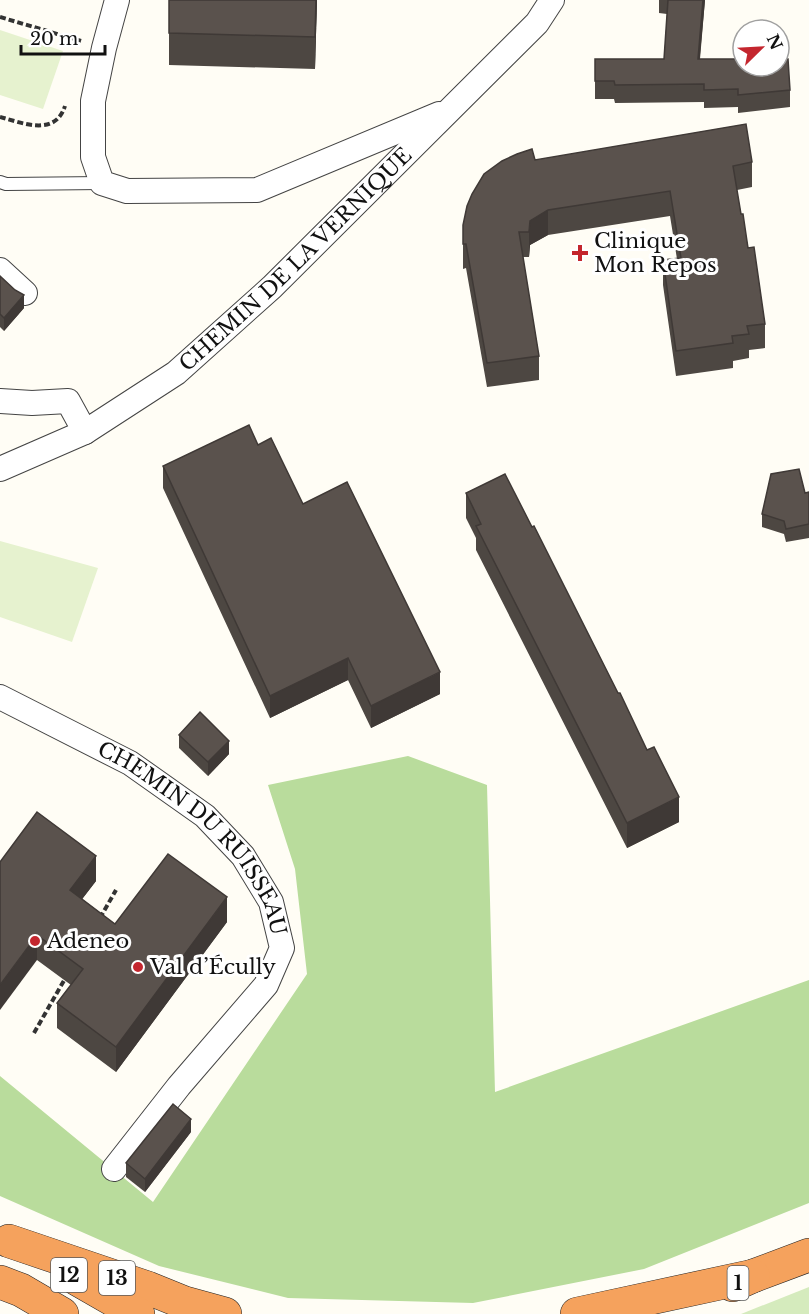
<svg xmlns="http://www.w3.org/2000/svg" width="809" height="1314" font-family="'Libre Baskerville',serif">
  <style>
    .green { fill: #d5ebbd }
    .forest { fill: #b9dc9c }
    .pitch { fill: #e6f2cf }
    .lines { fill: none; stroke-linecap: round; stroke-linejoin: round }
    .lane-casing { stroke: #444; stroke-width: 14 }
    .street-casing { stroke: #444; stroke-width: 26 }
    .highway-casing { stroke: #222; stroke-width: 34 }
    .path { stroke: #333; stroke-width: 4; stroke-dasharray: 6 3; stroke-linecap: butt }
    .lane { stroke: #fff; stroke-width: 12 }
    .street { stroke: #fff; stroke-width: 24 }
    .highway { stroke: #f5a25d; stroke-width: 33 }
    .wall { fill: #4d4742 }
    .shaded-wall { fill: #3f3936 }
    .building { fill: #5a524d; stroke: #3f3936; stroke-width: 1.5 }
    .poi-dot { fill: #c4262e; stroke: #fff; stroke-width: 2 }
    .labels { text-anchor: middle; dominant-baseline: central; stroke-width: 6; stroke-linejoin: round; paint-order: stroke }
    .shield { fill: #fff; stroke: #585858; stroke-width: 1.5 }
    .shield-label { font-size: 20px; font-weight: bold; fill: #111 }
    .poi-label { font-size: 21px; fill: #111; stroke: #fff; text-anchor: start }
    .street-label { font-size: 21px; fill: #111; stroke: #fff }
  </style>
  <rect width="100%" height="100%" fill="#fffdf5"/>
  <polygon class="green" points="809,1287 809,1314 741,1314"/>
  <polygon class="forest" points="408,756 487,785 495,1092 809,980 809,1203 644,1269 473,1303 288,1298 159,1266 0,1196 0,1076 153,1202 307,974 295,869 268,785"/>
  <g class="pitch">
    <polygon points="0,30 63,51 43,109 0,95"/>
    <polygon points="0,541 98,568 72,642 0,617"/>
  </g>
  <g class="lines">
    <g class="lane-casing">
      <polyline id="lane" points="0,182 6,184 102,183"/>
    </g>
    <g class="street-casing">
      <g id="street">
        <polyline points="117,0 104,48 93,101 93,157 102,183 127,191 257,190 439,114"/>
        <polyline points="0,270 25,293"/>
        <polyline points="0,401 32,403 68,401 85,432"/>
        <path id="s1" d="M0,469L85,432L176,373L272,287L537,23L552,0"/>
        <path id="s2" d="M0,697L130,763L205,816L243,856L271,902L282,948L266,985L179,1086L114,1169"/>
      </g>
    </g>
    <g class="highway-casing">
      <g id="highway">
        <polyline points="9,1241 148,1288 185,1303 225,1314"/>
        <polyline points="77,1279 138,1314"/>
        <polyline points="0,1282 21,1290 62,1314"/>
        <polyline points="733,1285 753,1276 809,1255"/>
        <polyline points="577,1314 753,1276"/>
      </g>
    </g>
    <g class="path">
      <polyline points="0,17 81,41"/>
      <path d="M0,117C23,123 55,137 65,106"/>
      <polyline points="100,918 116,890"/>
      <polyline points="34,1033 66,977"/>
    </g>
    <use href="#lane" class="lane"/>
    <use href="#street" class="street"/>
    <use href="#highway" class="highway"/>
  </g>
  <g class="wall">
    <polygon points="317,0 315,69 169,65 169,33"/>
    <polygon points="659,0 705,0 700,59 790,90 790,107 738,113 738,107 704,108 704,102 615,103 614,99 595,99 595,59 664,59 667,14 659,13"/>
    <polygon points="535,160 752,162 752,187 737,190 741,214 765,324 765,348 749,350 749,358 733,361 733,368 676,376 663,285 663,260 677,259 670,216 548,235 530,245 529,257 523,257 539,356 539,380 487,387 466,268 463,269 463,225"/>
    <polygon points="0,276 24,308 4,331 0,327"/>
    <polygon points="258,445 303,504 440,694 371,728 348,680 270,718 163,488 163,466"/>
    <polygon points="809,492 809,538 786,542 784,534 762,527 762,514"/>
    <polygon points="466,493 679,822 627,848 476,550 476,538 466,518"/>
    <polygon points="179,735 229,754 208,776 179,748"/>
    <polygon points="0,862 96,881 82,899 115,924 227,922 116,1072 57,1028 57,1003 71,985 37,960"/>
    <polygon points="191,1132 145,1192 126,1177 126,1163"/>
  </g>
  <g class="shaded-wall">
    <polygon points="316,0 317,0 315,69 315,37"/>
    <polygon points="703,0 705,0 698,77 698,59"/>
    <polygon points="548,210 548,235 530,245 529,257 529,232 530,221"/>
    <polygon points="24,295 24,308 4,331 4,318"/>
    <polygon points="348,658 348,680 270,718 270,696"/>
    <polygon points="440,672 440,694 371,728 371,706"/>
    <polygon points="229,741 229,754 208,776 208,762"/>
    <polygon points="679,797 679,822 627,848 627,823"/>
    <polygon points="96,856 96,881 70,915 70,890"/>
    <polygon points="227,897 227,922 116,1072 116,1047"/>
    <polygon points="37,935 37,960 0,1010 0,985"/>
    <polygon points="191,1119 191,1132 145,1192 145,1179"/>
  </g>
  <g class="building">
    <polygon points="169,0 316,0 315,37 169,33"/>
    <polygon points="668,0 703,0 698,59 743,59 743,66 779,66 779,59 788,59 790,90 738,95 738,89 704,90 704,84 615,85 614,81 595,81 595,59 664,59"/>
    <polygon points="746,124 752,162 733,166 741,214 743,214 748,248 754,247 765,324 747,326 749,334 732,336 733,343 676,351 663,260 681,258 670,191 548,210 530,221 529,232 519,232 539,356 487,363 466,244 463,244 463,225 467,206 472,194 484,174 502,161 517,154 532,149 535,160"/>
    <polygon points="0,276 15,290 24,295 4,318 0,314"/>
    <polygon points="249,425 258,445 271,438 303,504 347,482 440,672 371,706 348,658 270,696 163,466"/>
    <polygon points="799,469 805,493 809,492 809,524 786,529 784,521 762,514 771,474"/>
    <polygon points="505,474 532,527 534,526 618,693 620,693 647,750 654,747 679,797 627,823 476,526 481,524 466,493"/>
    <polygon points="200,712 229,741 208,762 179,735"/>
    <polygon points="37,812 96,856 70,890 115,924 168,854 227,897 116,1047 57,1003 83,969 37,935 0,985 0,862"/>
    <polygon points="173,1104 191,1119 145,1179 126,1163"/>
  </g>
  <g class="poi-dot">
    <path d="M577 244h6v6h6v6h-6v6h-6v-6h-6v-6h6z"/>
    <circle cx="35" cy="941" r="6"/>
    <circle cx="138" cy="967" r="6"/>
  </g>
  <g class="labels">
    <g class="shield">
      <rect x="51" y="1258" width="36" height="34" rx="4.5"/>
      <rect x="99" y="1261" width="36" height="34" rx="4.5"/>
      <rect x="727.5" y="1266" width="21" height="34" rx="4.5"/>
    </g>
    <g class="shield-label">
      <text x="69" y="1275">12</text>
      <text x="117" y="1278">13</text>
      <text x="738" y="1283">1</text>
    </g>
    <g class="poi-label">
      <text x="594" y="241">Clinique<tspan x="594" dy="24">Mon Repos</tspan></text>
      <text x="47" y="941">Adeneo</text>
      <text x="150" y="967">Val d’Écully</text>
    </g>
    <g class="street-label">
      <text stroke="none"><textPath href="#s1" startOffset="366">CHEMIN DE LA VERNIQUE</textPath></text>
      <text stroke="none"><textPath href="#s2" startOffset="246">CHEMIN DU RUISSEAU</textPath></text>
    </g>
  </g>
  <g transform="translate(761 48) rotate(66)"><circle r="28" fill="#ffffff" stroke="#a0a0a0" stroke-width="1.5"/>
  <path d="M0-4.5L10 22L0 15L-10 22Z" fill="#c4262e"/>
  <text y="-9" font-size="16" font-weight="bold" text-anchor="middle" fill="#111111">N</text>
  </g>
  <path d="M21 45v9h84v-9" fill="none" stroke="#111111" stroke-width="3"/>
  <text x="30" y="45" font-size="18" fill="#111111" stroke="#ffffff" stroke-width="4.5" paint-order="stroke">20 m</text>
</svg>
